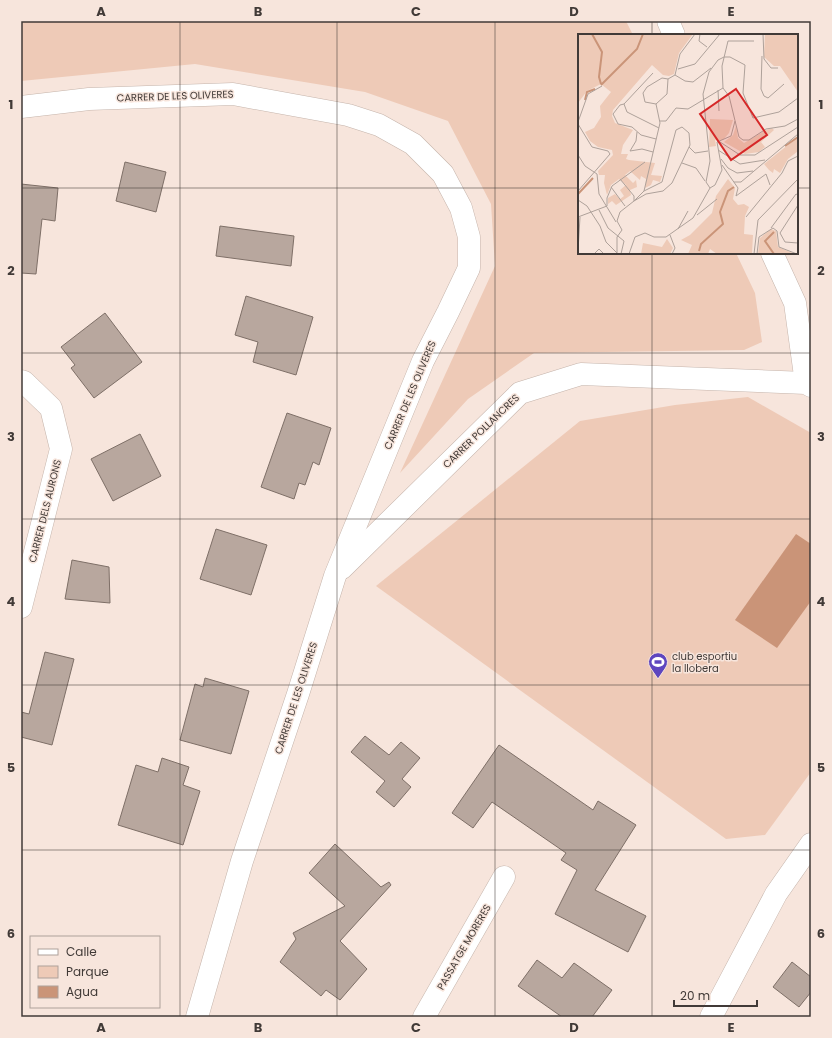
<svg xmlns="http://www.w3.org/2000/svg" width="832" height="1038" font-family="Poppins,sans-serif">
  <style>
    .green { fill: #eecab7 }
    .water { fill: #ca9478 }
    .building { fill: #b8a79e; stroke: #7e6f67 }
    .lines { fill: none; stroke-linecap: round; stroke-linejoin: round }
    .minor-casing { stroke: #c5b4ab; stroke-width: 23 }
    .minor { stroke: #fff; stroke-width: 22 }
    .grid { fill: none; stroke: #413a37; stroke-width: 1; stroke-opacity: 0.55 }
    .labels { text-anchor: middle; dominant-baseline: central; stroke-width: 3; stroke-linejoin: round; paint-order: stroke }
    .street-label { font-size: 10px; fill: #413a37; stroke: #f7e5dc }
    .poi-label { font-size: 10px; fill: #413a37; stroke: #f7e5dc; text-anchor: start }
    .inset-river { fill: none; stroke: #ca9478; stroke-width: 2 }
    .inset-road { fill: none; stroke: #aea19a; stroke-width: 1 }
    .view { fill: #d62828; fill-opacity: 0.15; stroke: #d62828; stroke-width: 2 }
    .inset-edge { fill: none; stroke: #413a37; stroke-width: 2 }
    .neatline { fill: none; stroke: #413a37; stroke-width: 1.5 }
    .grid-label { font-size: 13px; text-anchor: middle; font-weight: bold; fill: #413a37 }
  </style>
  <rect width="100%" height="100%" fill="#f7e5dc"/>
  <g class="green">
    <polygon points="21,21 626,21 633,35 579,35 579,253 736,253 755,293 762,342 744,350 534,353 468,399 400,473 495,266 491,204 448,121 365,92 195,64 21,81"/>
    <polygon points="748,397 811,433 811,772 765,835 726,839 376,586 580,421 675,405"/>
  </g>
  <polygon class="water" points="796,534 811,544 811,601 777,648 735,620"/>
  <g class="building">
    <polygon points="125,162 166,172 156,212 116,201"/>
    <polygon points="21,184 58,188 55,221 42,219 36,274 21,273"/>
    <polygon points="220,226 294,236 291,266 216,256"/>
    <polygon points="246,296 313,317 296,375 253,362 258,342 235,335"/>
    <polygon points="105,313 142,362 94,398 71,368 75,365 61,347"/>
    <polygon points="287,413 331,428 319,465 313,462 305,485 299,483 294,499 261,487"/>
    <polygon points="140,434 161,476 113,501 91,459"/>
    <polygon points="216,529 267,545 251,595 200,579"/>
    <polygon points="72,560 109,567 110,603 65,599"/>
    <polygon points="45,652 74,659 52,745 21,737 21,712 29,714"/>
    <polygon points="205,678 249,691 231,754 180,740 195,684 203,687"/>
    <polygon points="365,736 389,755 401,742 420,758 402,779 411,787 394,807 376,792 385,781 351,752"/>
    <polygon points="499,745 593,810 598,801 636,825 595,890 646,916 628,952 555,914 577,870 561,860 566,853 492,802 473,828 452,813"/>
    <polygon points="162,758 189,767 183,785 200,791 183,845 118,825 136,765 158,772"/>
    <polygon points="335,844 381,887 389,882 391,885 340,941 367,969 340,1000 326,990 321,996 280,962 296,939 293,933 345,906 309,873"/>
    <polygon points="537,960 562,978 574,963 612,990 592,1017 562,1017 518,986"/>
    <polygon points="792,962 811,977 811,992 799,1007 773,987"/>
  </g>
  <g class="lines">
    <g class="minor-casing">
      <g id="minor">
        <polyline points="668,21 674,35"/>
        <polyline points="21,107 89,99 233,94 348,115 379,125 413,144 443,174 461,208 469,237 469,268 448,312 423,361 335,576 298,694 242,861 197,1017"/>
        <polyline points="772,253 795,303 806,383"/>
        <polyline points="21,381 24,382 51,408 61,449 21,607"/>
        <polyline points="342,568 520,393 581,374 806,383 811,386"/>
        <polyline points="424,1017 504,877"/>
        <polyline points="711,1017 776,894 811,844"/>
      </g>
    </g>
    <use href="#minor" class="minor"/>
  </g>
  <path class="grid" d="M180,21V1017M337,21V1017M495,21V1017M652,21V35M21,188H579M797,188H811M652,253V1017M21,353H811M21,519H811M21,685H811M21,850H811"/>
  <defs>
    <g id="stadium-pin" transform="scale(1)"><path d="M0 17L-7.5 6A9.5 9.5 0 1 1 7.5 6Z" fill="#5e46bf" stroke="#f7e5dc"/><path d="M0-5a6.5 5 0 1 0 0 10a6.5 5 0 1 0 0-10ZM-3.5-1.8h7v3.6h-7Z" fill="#fff"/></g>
  </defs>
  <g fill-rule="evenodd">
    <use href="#stadium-pin" x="658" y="662"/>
  </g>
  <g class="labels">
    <g class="street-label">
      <text transform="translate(175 96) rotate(-2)">CARRER DE LES OLIVERES</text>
      <text transform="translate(410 395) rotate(-67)">CARRER DE LES OLIVERES</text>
      <text transform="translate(481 431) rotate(-44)">CARRER POLLANCRES</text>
      <text transform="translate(45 511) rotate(-76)">CARRER DELS AURONS</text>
      <text transform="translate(296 698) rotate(-72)">CARRER DE LES OLIVERES</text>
      <text transform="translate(464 947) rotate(-60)">PASSATGE MORERES</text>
    </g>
    <g class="poi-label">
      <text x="672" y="656">club esportiu<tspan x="672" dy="12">la llobera</tspan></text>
    </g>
  </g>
  <g transform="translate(578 34)">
    <rect width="220" height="220" fill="#f7e5dc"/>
    <path d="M0,0H115L101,19L96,40L91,42L85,41L74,31L35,76L34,82L37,89L55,96L45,111L43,120H50L48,125L51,126L77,129L73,141L84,142L82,148L75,146L73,151L67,154L68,145L63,142L62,146L52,137L47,141L55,149L58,146L59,153L52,156L53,161L38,171L34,167L30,170V164L37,160L42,165L46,162L42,156L48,151L41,145L33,151L29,161L26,149L27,141H21L20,137L35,121L34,116L20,113L12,107L7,98L16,94L23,83L22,72L33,58L23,50L9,57L0,69ZM187,0H220V58L202,32H196L186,23ZM132,85L155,86L151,99L145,106H137L138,112L131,113ZM158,92L160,104L166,109L188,96L194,94L196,96L183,108L187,113L181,118L167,120L146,108L155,101ZM220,103V117L210,125L202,139L196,135L195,139L191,136L186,130ZM150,145L157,154L155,165L160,171L166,170L171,173L167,182L166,200L175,201L174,220H139L132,215L130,220H110L114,211L103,206L112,201L134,179L138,162ZM193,195L198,197L200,213L217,220H180L182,204ZM89,205L95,214L92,220H63L65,209L84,213Z" fill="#eecab7"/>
    <path class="inset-river" d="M14,0L24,18L21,43L23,50M23,51L59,15L65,0M7,66L9,58L17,55M207,112L220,103M0,160L15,144M121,217L123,210L145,190L142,178L150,157L156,153M196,220L187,207L196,198"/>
    <path class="inset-road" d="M117,0L102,20L97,41L107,47L115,48L133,34M122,0L121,7L129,13M185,0L186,25L193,34H200M176,7H150L144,32L145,54L151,62L161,103L165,106H171L188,95L207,92L220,85M184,22L183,55L186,62L190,64L206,50M100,35L117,30L142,0M140,56L141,77M46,70L75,39M78,70L67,68L65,59L69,53L84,44L90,45M82,87H88L98,74L110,75L145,54M0,88L10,60L24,52M0,90L14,113L30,117L32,120L0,157M59,98L58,107L52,117L64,115L75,118M78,105L63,101L54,93L40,90L35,80L42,71L46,70L49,78L81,94M142,108L162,121H177L220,93M111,113L117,119L130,117M140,116L162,130L187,126M0,121L7,132L19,140L21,160L38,188M143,125L150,134L159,139L175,137M104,129L118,134L127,147M144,131L160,154L158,162L188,140L192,151M156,148H163L220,100M33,153L47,172M132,154L137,151L144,136L139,108L153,102L157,87M66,157L82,89L78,70L89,60L90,45L97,41M0,166L9,172L22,192L28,208L39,219M21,176L30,194L46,207L43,220M119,181L139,165M0,183L29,172V164L34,152L67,128M168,183L204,139L210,127L220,122M193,194L218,160L220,161M100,195L110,177M202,199L220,171M202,199L207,208L220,209M92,201L97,214L94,220M0,217L2,183M16,220L21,215L26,220M39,220V203L44,196L39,187L42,178L56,167L66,157L84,148L98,96L104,93L111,99L112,111L94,149L85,157L68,160L56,167V162L42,145M51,220L57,203L67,199L76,203H88L115,184L132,154L128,148L132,127L125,60L131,38L140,26L146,23H152L167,31L165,59L175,84L201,78L220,64M176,220L180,186L220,145M179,220L181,203L195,194L199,197L201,213L219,220"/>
    <path class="view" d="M158,55L189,101L153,126L122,80Z"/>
    <rect width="220" height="220" class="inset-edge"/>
  </g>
  <rect width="832" height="1038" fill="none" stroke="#f7e5dc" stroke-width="44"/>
  <rect x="30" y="936" width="130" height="72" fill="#f7e5dc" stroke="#aea19a"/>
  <rect x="38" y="949" width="20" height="6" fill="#ffffff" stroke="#aea19a"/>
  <text x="66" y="956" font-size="12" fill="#413a37">Calle</text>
  <rect x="38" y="966" width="20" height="12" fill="#eecab7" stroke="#aea19a"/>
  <text x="66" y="976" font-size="12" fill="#413a37">Parque</text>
  <rect x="38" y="986" width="20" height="12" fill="#ca9478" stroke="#aea19a"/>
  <text x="66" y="996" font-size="12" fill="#413a37">Agua</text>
  <path d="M674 1000v6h83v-6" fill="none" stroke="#413a37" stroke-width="2"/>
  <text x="680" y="1000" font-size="12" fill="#413a37" stroke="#f7e5dc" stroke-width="3" paint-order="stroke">20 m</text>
  <rect x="22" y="22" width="788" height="994" class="neatline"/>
  <g class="grid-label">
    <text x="101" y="16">A</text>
    <text x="258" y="16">B</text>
    <text x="416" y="16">C</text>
    <text x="574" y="16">D</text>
    <text x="731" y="16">E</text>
    <text x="11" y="109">1</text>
    <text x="821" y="109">1</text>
    <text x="11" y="275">2</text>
    <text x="821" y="275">2</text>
    <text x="11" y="441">3</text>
    <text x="821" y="441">3</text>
    <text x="11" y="606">4</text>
    <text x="821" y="606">4</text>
    <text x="11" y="772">5</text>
    <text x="821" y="772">5</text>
    <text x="11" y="938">6</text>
    <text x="821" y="938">6</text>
    <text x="101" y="1032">A</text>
    <text x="258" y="1032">B</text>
    <text x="416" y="1032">C</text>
    <text x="574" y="1032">D</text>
    <text x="731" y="1032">E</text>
  </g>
</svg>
